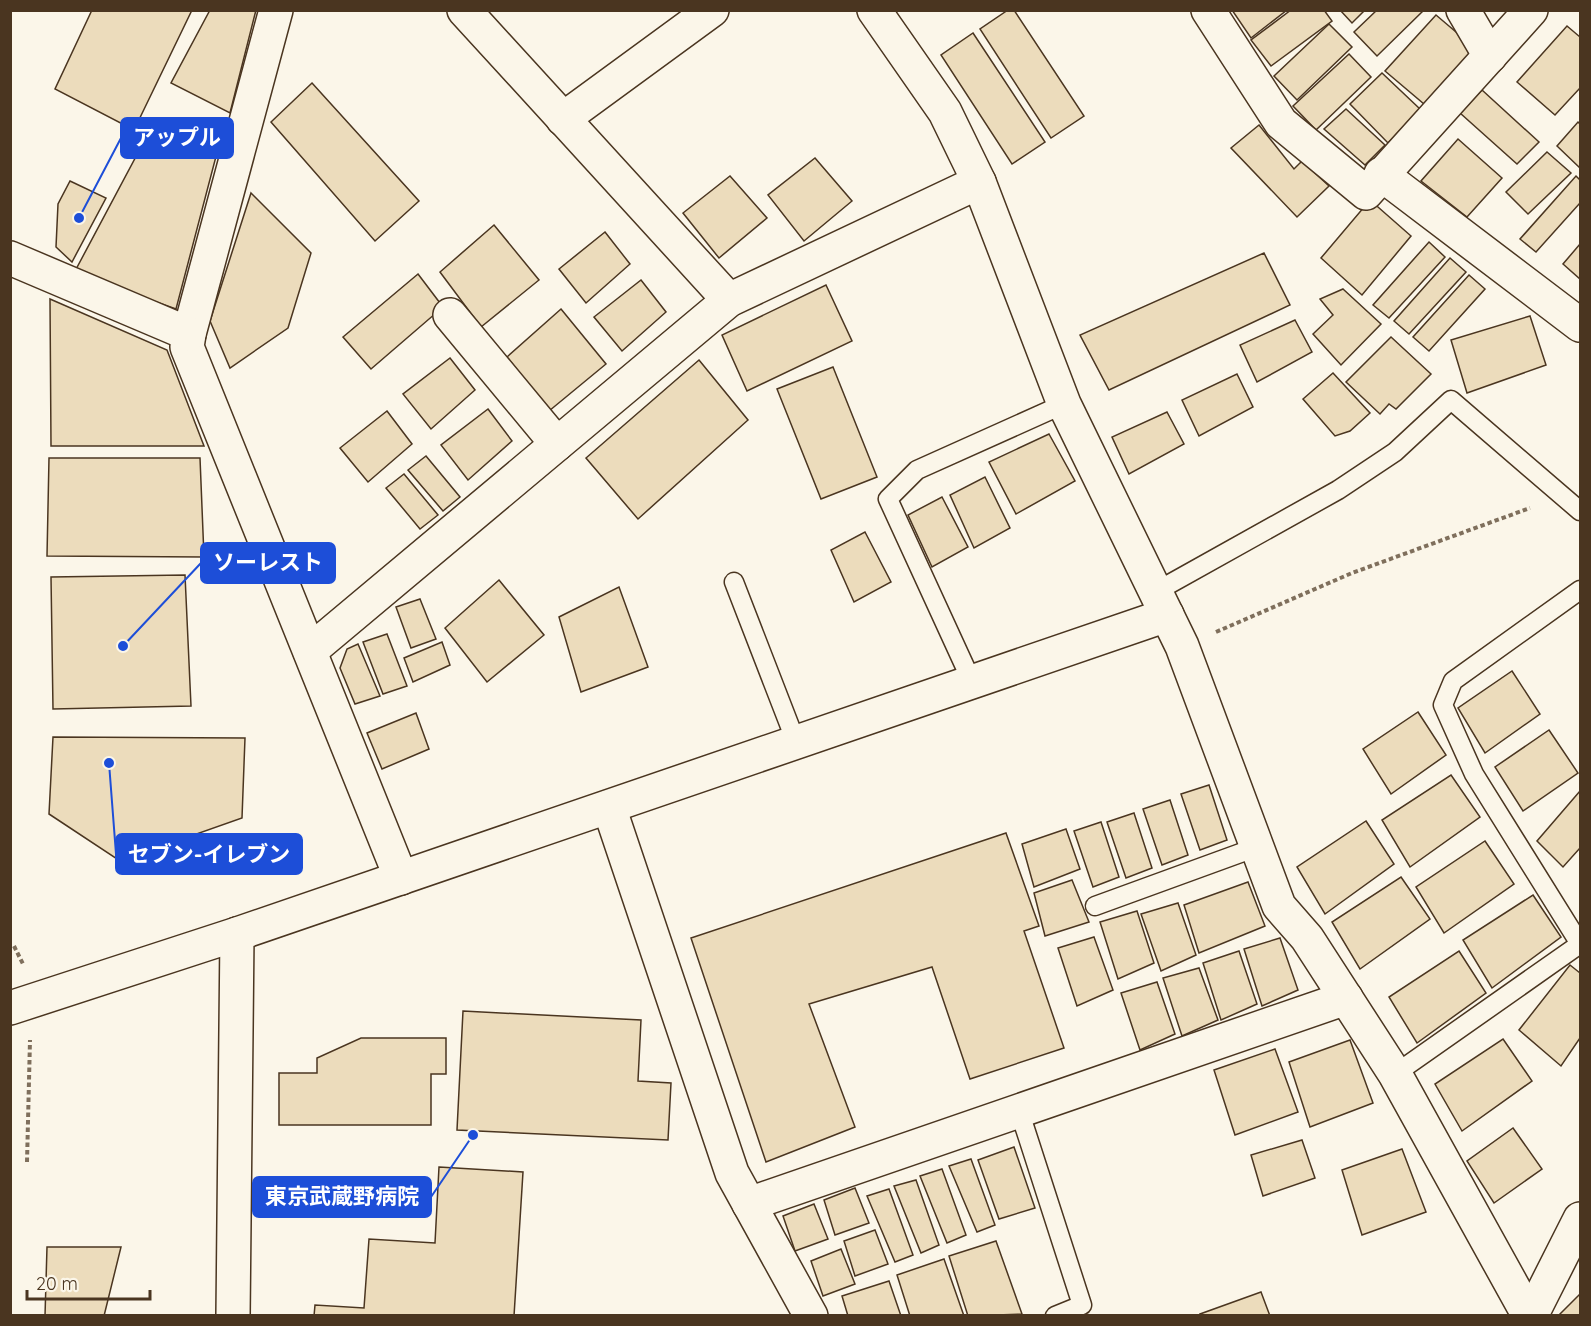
<svg xmlns="http://www.w3.org/2000/svg" width="1591" height="1326" font-family="Quicksand,'Noto Sans JP',sans-serif">
  <style>
    .building { fill: #ecdcbc; stroke: #4a3520; stroke-width: 1.5 }
    .lines { fill: none; stroke-linecap: round; stroke-linejoin: round }
    .service-casing { stroke: #4a3520; stroke-width: 21 }
    .minor-casing { stroke: #4a3520; stroke-width: 36 }
    .path { stroke: #7f6f5c; stroke-width: 4; stroke-dasharray: 4.5 3; stroke-linecap: butt }
    .service { stroke: #fbf6e9; stroke-width: 18 }
    .minor { stroke: #fbf6e9; stroke-width: 33 }
    .leader { fill: none; stroke: #1d4ed8; stroke-width: 2 }
    .callout-dot { fill: #1d4ed8; stroke: #fbf6e9; stroke-width: 2 }
    .callout { fill: #1d4ed8; stroke: #1d4ed8; stroke-width: 2 }
    .callout-label { font-size: 22px; text-anchor: middle; font-weight: bold; fill: #fff }
  </style>
  <rect width="100%" height="100%" fill="#fbf6e9"/>
  <g class="building">
    <polygon points="92,10 192,10 134,130 55,89"/>
    <polygon points="210,10 256,10 230,113 171,83"/>
    <polygon points="1008,10 1014,10 1084,116 1051,138 980,29"/>
    <polygon points="1232,10 1287,10 1251,38"/>
    <polygon points="1291,10 1324,10 1332,21 1271,66 1251,40"/>
    <polygon points="1340,10 1365,10 1352,23"/>
    <polygon points="1377,10 1424,10 1377,56 1354,32"/>
    <polygon points="1436,15 1476,49 1424,104 1385,71"/>
    <polygon points="1329,24 1352,47 1297,100 1274,76"/>
    <polygon points="1567,26 1580,37 1580,88 1555,115 1517,82"/>
    <polygon points="973,33 1045,142 1012,164 941,55"/>
    <polygon points="1349,54 1371,77 1316,130 1293,106"/>
    <polygon points="1382,73 1420,109 1388,143 1350,104"/>
    <polygon points="312,83 419,201 375,241 271,122"/>
    <polygon points="1482,90 1539,142 1517,164 1460,113"/>
    <polygon points="1346,109 1385,145 1365,165 1324,129"/>
    <polygon points="156,119 219,145 176,309 74,273"/>
    <polygon points="1578,122 1580,124 1580,168 1557,146"/>
    <polygon points="1259,125 1294,169 1302,161 1329,186 1297,217 1231,148"/>
    <polygon points="1458,139 1502,178 1467,217 1421,181"/>
    <polygon points="1547,152 1571,173 1528,214 1506,192"/>
    <polygon points="815,158 852,201 804,241 768,195"/>
    <polygon points="730,176 767,218 719,258 683,213"/>
    <polygon points="1576,176 1580,180 1580,203 1536,252 1520,239"/>
    <polygon points="70,181 106,198 72,262 56,247 58,204"/>
    <polygon points="251,193 311,253 288,328 230,368 210,321"/>
    <polygon points="1370,200 1411,236 1362,295 1321,258"/>
    <polygon points="494,225 539,280 481,327 440,272"/>
    <polygon points="605,232 630,264 586,303 559,269"/>
    <polygon points="1429,242 1445,257 1389,318 1373,305"/>
    <polygon points="1580,244 1580,279 1563,264"/>
    <polygon points="1264,253 1290,305 1109,390 1080,335"/>
    <polygon points="1450,258 1466,272 1409,334 1394,321"/>
    <polygon points="418,274 443,307 371,369 343,337"/>
    <polygon points="1469,275 1485,289 1429,351 1413,337"/>
    <polygon points="641,280 666,312 622,351 594,317"/>
    <polygon points="826,285 852,341 747,391 722,335"/>
    <polygon points="1343,289 1381,324 1341,365 1313,334 1333,315 1320,299"/>
    <polygon points="50,299 167,350 204,446 51,446"/>
    <polygon points="561,309 606,364 549,411 507,357"/>
    <polygon points="1530,316 1546,365 1467,393 1451,340"/>
    <polygon points="1295,320 1312,352 1257,382 1240,345"/>
    <polygon points="1391,337 1431,374 1396,409 1389,404 1380,414 1346,382"/>
    <polygon points="450,358 475,390 431,429 403,394"/>
    <polygon points="699,360 748,420 638,519 586,458"/>
    <polygon points="833,367 877,477 821,499 777,389"/>
    <polygon points="1333,373 1370,413 1350,431 1335,436 1303,399"/>
    <polygon points="1237,374 1253,407 1199,436 1182,400"/>
    <polygon points="488,409 512,441 468,480 441,445"/>
    <polygon points="387,411 412,444 368,482 340,448"/>
    <polygon points="1167,412 1184,444 1129,474 1112,437"/>
    <polygon points="1049,434 1075,481 1016,514 989,462"/>
    <polygon points="426,456 460,497 443,511 408,470"/>
    <polygon points="49,458 200,458 204,557 47,556"/>
    <polygon points="404,474 438,515 420,529 386,488"/>
    <polygon points="985,477 1010,528 974,548 950,495"/>
    <polygon points="942,497 968,547 932,567 908,515"/>
    <polygon points="865,532 891,582 854,602 831,550"/>
    <polygon points="185,575 191,706 53,709 51,577"/>
    <polygon points="499,580 544,635 487,682 445,628"/>
    <polygon points="619,587 648,667 581,692 559,617"/>
    <polygon points="420,599 436,639 411,648 396,607"/>
    <polygon points="387,634 407,686 383,694 363,642"/>
    <polygon points="442,642 450,665 413,682 404,658"/>
    <polygon points="358,644 380,696 355,704 340,668 347,649"/>
    <polygon points="1512,671 1540,714 1485,753 1458,708"/>
    <polygon points="1418,712 1446,755 1391,794 1363,749"/>
    <polygon points="416,713 429,749 382,769 367,733"/>
    <polygon points="1549,730 1578,773 1523,811 1495,767"/>
    <polygon points="53,737 245,738 242,818 120,861 49,814"/>
    <polygon points="1451,775 1480,817 1410,867 1382,820"/>
    <polygon points="1209,785 1227,840 1200,850 1181,794"/>
    <polygon points="1580,791 1580,848 1563,867 1537,841"/>
    <polygon points="1170,800 1188,855 1162,865 1143,809"/>
    <polygon points="1134,813 1152,868 1126,878 1107,822"/>
    <polygon points="1366,821 1394,864 1325,914 1297,867"/>
    <polygon points="1101,822 1119,877 1093,887 1074,831"/>
    <polygon points="1066,829 1080,869 1034,887 1022,844"/>
    <polygon points="1006,833 1039,926 1024,931 1064,1048 970,1079 932,967 809,1004 855,1127 766,1162 691,938"/>
    <polygon points="1485,841 1514,884 1444,933 1416,887"/>
    <polygon points="1401,877 1430,919 1360,969 1332,922"/>
    <polygon points="1072,880 1089,922 1045,936 1034,893"/>
    <polygon points="1248,882 1265,926 1199,953 1184,905"/>
    <polygon points="1533,895 1561,937 1492,988 1463,940"/>
    <polygon points="1178,903 1196,955 1161,971 1141,914"/>
    <polygon points="1137,911 1154,963 1118,979 1100,922"/>
    <polygon points="1094,937 1113,990 1077,1006 1058,948"/>
    <polygon points="1280,938 1298,990 1262,1006 1244,949"/>
    <polygon points="1239,951 1257,1004 1221,1020 1203,963"/>
    <polygon points="1459,951 1486,993 1417,1043 1389,997"/>
    <polygon points="1570,965 1580,973 1580,1038 1561,1066 1519,1030"/>
    <polygon points="1199,968 1218,1020 1182,1036 1163,978"/>
    <polygon points="1157,982 1175,1034 1140,1050 1121,993"/>
    <polygon points="463,1011 641,1020 638,1081 671,1083 668,1140 457,1130"/>
    <polygon points="361,1038 446,1038 446,1074 431,1074 431,1125 279,1125 279,1073 317,1073 317,1058"/>
    <polygon points="1503,1039 1532,1081 1462,1131 1435,1084"/>
    <polygon points="1350,1040 1373,1103 1310,1127 1289,1062"/>
    <polygon points="1275,1049 1298,1112 1235,1135 1214,1070"/>
    <polygon points="1513,1128 1542,1169 1494,1203 1467,1161"/>
    <polygon points="1302,1140 1315,1178 1263,1196 1251,1155"/>
    <polygon points="1014,1147 1035,1208 999,1219 978,1160"/>
    <polygon points="1402,1149 1426,1212 1362,1235 1342,1170"/>
    <polygon points="971,1159 995,1225 977,1232 949,1166"/>
    <polygon points="439,1167 523,1172 514,1316 314,1316 315,1305 364,1308 369,1239 435,1243"/>
    <polygon points="942,1169 966,1235 947,1243 920,1176"/>
    <polygon points="916,1180 939,1245 921,1253 894,1186"/>
    <polygon points="855,1188 869,1223 835,1235 824,1200"/>
    <polygon points="889,1189 913,1255 895,1262 867,1196"/>
    <polygon points="814,1204 828,1239 795,1251 783,1216"/>
    <polygon points="875,1230 888,1264 855,1276 844,1241"/>
    <polygon points="996,1241 1022,1314 968,1316 949,1256"/>
    <polygon points="47,1247 121,1247 104,1316 45,1316"/>
    <polygon points="841,1249 855,1284 823,1296 811,1261"/>
    <polygon points="944,1259 964,1316 910,1316 897,1275"/>
    <polygon points="889,1281 901,1316 848,1316 842,1296"/>
    <polygon points="1261,1292 1270,1316 1201,1316 1200,1314"/>
    <polygon points="1580,1294 1580,1316 1558,1316"/>
  </g>
  <g class="lines">
    <g class="service-casing">
      <g id="service">
        <polyline points="734,582 796,742"/>
        <polyline points="1157,591 1338,490 1395,452 1451,400 1580,511"/>
        <polyline points="972,682 888,499 917,470 1064,404"/>
        <polyline points="1095,906 1257,847"/>
        <polyline points="1395,1074 1580,944 1474,774 1443,705 1453,681 1580,590"/>
        <polyline points="1019,1110 1082,1305 1055,1316"/>
      </g>
    </g>
    <g class="minor-casing">
      <g id="minor">
        <polyline points="276,10 189,334 187,347 401,878"/>
        <polyline points="464,10 729,300"/>
        <polyline points="874,10 945,112 979,182 1064,404 1182,646 1279,906 1307,938 1395,1074 1529,1316"/>
        <polyline points="1208,10 1281,123 1366,193 1531,10"/>
        <polyline points="1463,10 1490,56"/>
        <polyline points="563,119 712,10"/>
        <polyline points="1381,174 1580,325"/>
        <polyline points="10,258 189,334"/>
        <polyline points="450,315 557,444"/>
        <polyline points="310,651 729,300 979,182"/>
        <polyline points="609,807 732,1173 811,1316"/>
        <polyline points="10,1008 237,934 1167,615"/>
        <polyline points="749,1204 1346,998"/>
        <polyline points="233,1316 237,934"/>
        <polyline points="1531,1316 1580,1219"/>
      </g>
    </g>
    <g class="path">
      <polyline points="1216,632 1352,573 1530,508"/>
      <polyline points="14,946 23,964"/>
      <polyline points="27,1162 30,1040"/>
      <polyline points="270,1204 395,1209"/>
    </g>
    <use href="#service" class="service"/>
    <use href="#minor" class="minor"/>
  </g>
  <path class="leader" d="M79 218L121 138M123 646L201 563M109 763L116 854M473 1135L431 1197"/>
  <g class="callout-dot">
    <circle cx="79" cy="218" r="6"/>
    <circle cx="123" cy="646" r="6"/>
    <circle cx="109" cy="763" r="6"/>
    <circle cx="473" cy="1135" r="6"/>
  </g>
  <g class="callout">
    <rect x="121" y="118" width="112" height="40" rx="6"/>
    <rect x="201" y="543" width="134" height="40" rx="6"/>
    <rect x="116" y="834" width="186" height="40" rx="6"/>
    <rect x="253" y="1177" width="178" height="40" rx="6"/>
  </g>
  <g class="callout-label">
    <text x="177" y="145">アップル</text>
    <text x="268" y="570">ソーレスト</text>
    <text x="209" y="862">セブン-イレブン</text>
    <text x="342" y="1204">東京武蔵野病院</text>
  </g>
  <rect width="1591" height="1326" fill="none" stroke="#4a3520" stroke-width="24"/>
  <path d="M27 1290v9h123v-9" fill="none" stroke="#4a3520" stroke-width="3"/>
  <text x="36" y="1290" font-size="18" fill="#4a3520" stroke="#fbf6e9" stroke-width="4.5" paint-order="stroke">20 m</text>
</svg>
